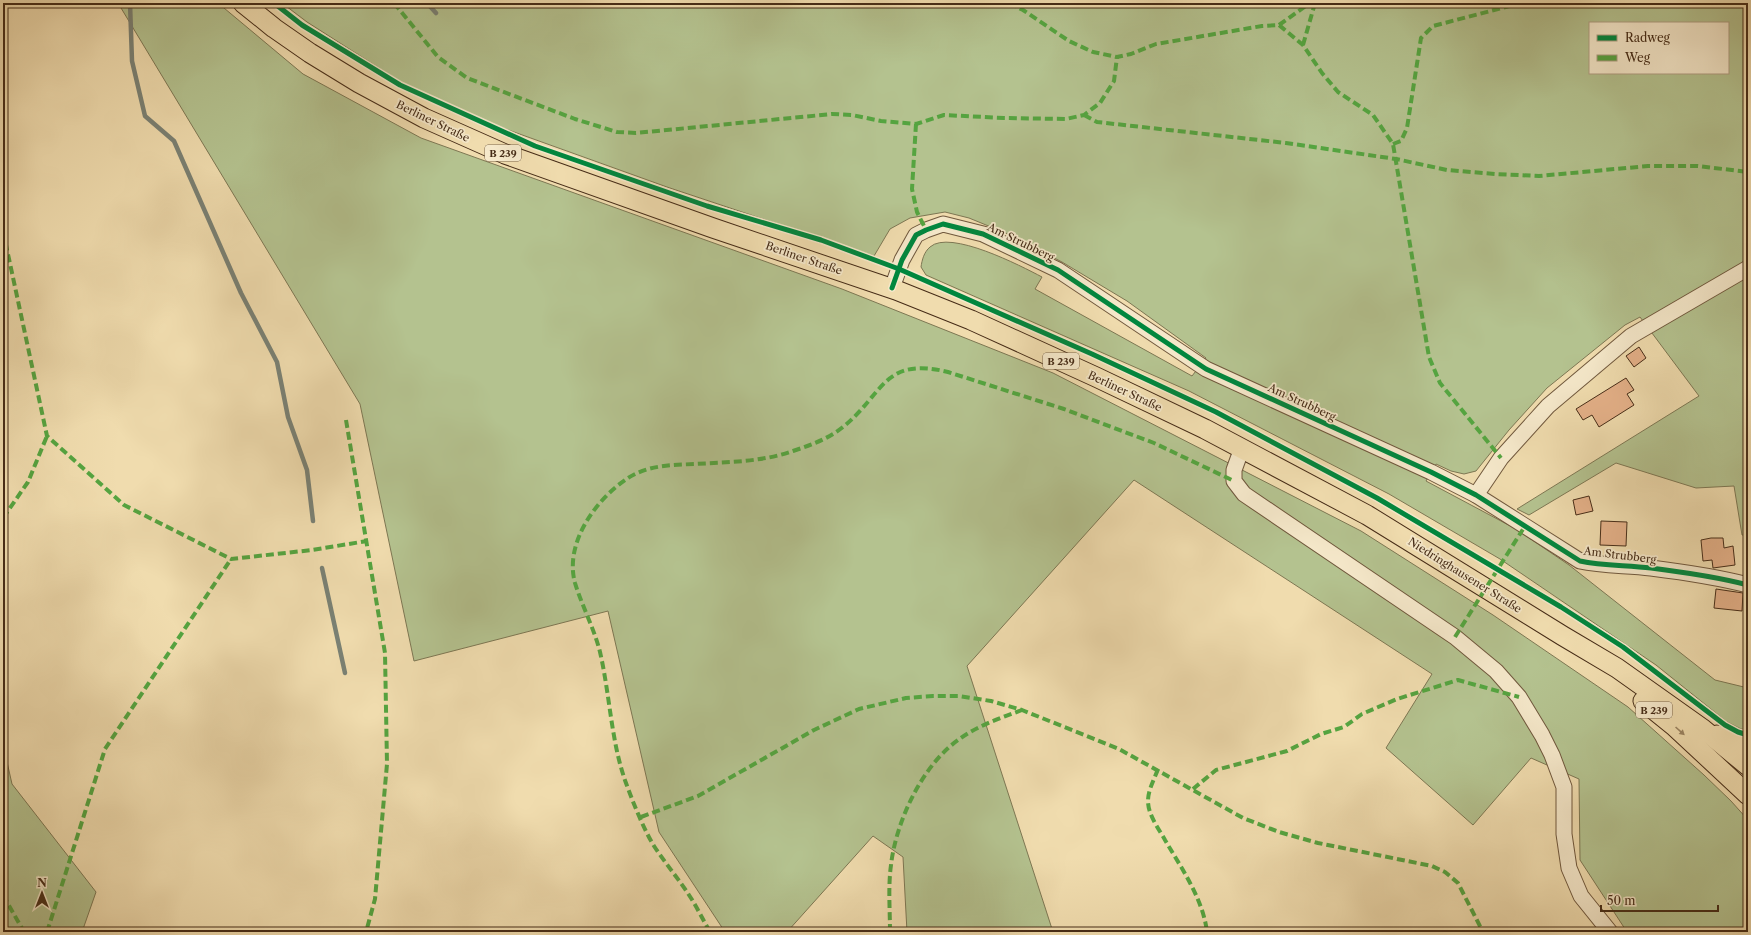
<svg xmlns="http://www.w3.org/2000/svg" width="1751" height="935" font-family="'Libre Caslon Text',serif">
  <style>
    .green { fill: #b4c28f; stroke: #7d7753; fill-rule: evenodd }
    .lines { fill: none; stroke-linecap: round; stroke-linejoin: round }
    .stream { stroke: #7a8174; stroke-width: 4.5 }
    .building { fill: #e5b189; stroke: #462c17 }
    .minor-casing { stroke: #70583d; stroke-width: 17 }
    .major-casing { stroke: #462c17; stroke-width: 21 }
    .minor { stroke: #f5e8ca; stroke-width: 15 }
    .major { stroke: #f0dcae; stroke-width: 19 }
    .quiet { stroke: #55a440; stroke-width: 4; stroke-dasharray: 8 4; stroke-linecap: butt }
    .cycleway-casing { stroke: #f5e8ca; stroke-width: 8 }
    .cycleway { stroke: #00873e; stroke-width: 5 }
    .oneway { fill: #9b8462 }
    .labels { text-anchor: middle; dominant-baseline: central; stroke-width: 3.5; stroke-linejoin: round; paint-order: stroke }
    .shield { fill: #f5e8ca; stroke: #7a644d; stroke-width: 1 }
    .shield-label { font-size: 10px; font-weight: bold; fill: #462c17 }
    .street-label { font-size: 11px; fill: #462c17; stroke: #f5e8ca }
  </style>
  <rect width="100%" height="100%" fill="#f0dcae"/>
  <filter id="stains"><feTurbulence type="fractalNoise" baseFrequency=".005" numOctaves="4"/><feColorMatrix values="0 0 0 0 .2 0 0 0 0 .09 0 0 0 0 .02 0 0 0 .5 -.17"/></filter>
  <radialGradient id="worn" r=".72"><stop offset=".6" stop-color="#630" stop-opacity="0"/><stop offset="1" stop-color="#630" stop-opacity=".3"/></radialGradient>
  <g class="green">
    <polygon points="118,3 218,3 303,74 421,138 842,289 1053,373 1361,531 1493,615 1628,707 1704,775 1731,801 1748,820 1748,932 1627,932 1580,860 1579,779 1531,758 1473,825 1386,748 1432,674 1134,480 967,666 1053,932 907,932 903,857 873,836 787,932 725,932 659,832 608,611 414,661 360,404"/>
    <path d="M282,3H1748V535H1742L1734,486L1696,488L1616,463L1529,515L1517,509L1699,396L1640,317L1625,325L1547,388L1509,430L1476,471L1464,474L1451,471L1436,464L1426,481L1516,529L1569,565L1715,680L1748,688V730L1741,729L1727,722L1656,665L1500,559L1389,494L1189,391L926,275L921,267C922,260 924,252 930,247C950,229 1021,266 1042,277L1035,289L1192,376L1206,358L1127,301L1062,262L1008,234L969,218L945,212L910,218L890,229L874,256L667,187L500,127L401,82L307,22ZM1590,23H1728V73H1590Z"/>
    <polygon points="3,744 12,784 96,892 82,932 3,932"/>
  </g>
  <g class="lines">
    <g class="stream">
      <polyline points="130,3 132,61 145,116 174,141 241,293 277,362 288,417 307,470 313,521"/>
      <polyline points="427,3 436,13"/>
      <polyline points="322,568 345,673"/>
    </g>
  </g>
  <g class="building">
    <polygon points="1639,347 1646,358 1634,367 1626,356"/>
    <polygon points="1626,378 1634,390 1627,394 1634,405 1599,427 1592,415 1583,420 1576,409"/>
    <polygon points="1589,496 1593,511 1576,515 1573,500"/>
    <polygon points="1601,521 1627,522 1626,546 1600,545"/>
    <polygon points="1711,538 1723,538 1724,548 1733,546 1735,565 1713,568 1712,560 1703,561 1701,540"/>
    <polygon points="1716,589 1743,593 1742,611 1714,608"/>
  </g>
  <g class="lines">
    <g class="minor-casing">
      <g id="minor">
        <path d="M892,288L902,260L916,235L926,230L943,224L983,234L1058,270L1206,369L1431,472L1476,495L1580,561C1603,566 1627,565 1651,568C1683,572 1717,577 1748,585"/>
        <polyline points="1242,448 1234,470 1234,481 1244,494 1455,637 1496,671 1519,697 1542,735 1552,755 1564,787 1564,834 1569,868 1581,896 1610,932"/>
        <polyline points="1476,495 1501,458 1548,406 1631,336 1748,268"/>
      </g>
    </g>
    <g class="major-casing">
      <g id="major">
        <polyline points="243,3 274,28 310,53 359,83 424,118 505,154 713,228 896,290 971,320 1096,377 1205,429 1367,515 1563,636 1617,668 1703,729 1748,766"/>
        <polyline points="1643,701 1674,726 1748,795"/>
        <polyline points="1717,735 1726,739 1748,743"/>
      </g>
    </g>
    <use href="#minor" class="minor"/>
    <use href="#major" class="major"/>
    <g class="quiet">
      <polyline points="394,3 438,57 467,78 575,119 617,132 636,133 832,114 852,115 881,121 916,124 944,115 1004,118 1066,119 1084,115 1100,103 1114,81 1117,57"/>
      <polyline points="1009,3 1023,10 1069,41 1093,52 1117,57 1131,54 1156,44 1262,26 1279,25 1303,45 1322,73 1338,92 1373,115 1393,144 1429,357 1440,383 1501,458"/>
      <polyline points="1279,25 1310,3"/>
      <polyline points="1303,45 1315,3"/>
      <polyline points="1084,115 1097,122 1286,143 1396,159 1447,170 1495,174 1539,176 1648,166 1698,166 1748,172"/>
      <polyline points="916,124 912,189 917,212 926,230"/>
      <polyline points="1393,144 1401,141 1407,128 1421,38 1433,26 1521,3"/>
      <polyline points="3,231 47,436 124,505 231,559 312,550 367,541"/>
      <polyline points="346,420 385,653 387,764 375,899 366,932"/>
      <polyline points="3,518 28,482 47,436"/>
      <polyline points="1455,637 1525,526"/>
      <path d="M1158,769C1154,780 1148,790 1148,801C1148,815 1159,829 1165,840C1182,869 1203,899 1207,932"/>
      <polyline points="1193,789 1216,770 1287,751 1321,734 1344,727 1362,714 1397,699 1458,680 1519,697"/>
      <polyline points="641,817 698,796 814,730 859,709 906,698 933,696 959,696 991,701 1022,710 1119,749 1243,818 1279,832 1318,843 1432,866 1445,872 1458,883 1483,932"/>
      <polyline points="3,895 24,932"/>
      <polyline points="47,932 105,749 231,559"/>
      <path d="M710,932C703,920 697,907 689,895C678,878 665,863 654,846C644,830 632,800 626,783C611,742 610,695 600,652C594,628 582,606 575,583C564,543 596,499 628,478C648,465 672,465 695,464C728,462 762,462 793,451C811,445 828,439 843,427C884,394 883,356 948,372L1064,409L1154,443L1234,481"/>
      <path d="M890,932C890,910 888,887 891,865C896,821 923,763 961,738C979,725 1001,718 1022,710"/>
    </g>
    <g class="cycleway-casing">
      <g id="cycleway">
        <polyline points="274,3 302,25 400,85 535,146 707,206 821,240 899,269 1092,354 1216,412 1377,498 1561,607 1623,647 1725,725 1738,732 1748,735"/>
        <path d="M892,288L902,260L916,235L926,230L943,224L983,234L1058,270L1206,369L1431,472L1476,495L1580,561C1603,566 1627,565 1651,568C1683,572 1717,577 1748,585"/>
      </g>
    </g>
    <use href="#cycleway" class="cycleway"/>
  </g>
  <defs><path id="oneway-solid" d="M-6-.8H1V-3.2L6.5 0L1 3.2V.8H-6Z"/></defs>
  <use class="oneway" href="#oneway-solid" transform="translate(1680 731) rotate(42)"/>
  <g class="labels">
    <g class="shield">
      <rect x="485" y="145" width="36" height="16" rx="3"/>
      <rect x="1043" y="353" width="36" height="16" rx="3"/>
      <rect x="1636" y="702" width="36" height="16" rx="3"/>
    </g>
    <g class="shield-label">
      <text x="503" y="153">B 239</text>
      <text x="1061" y="361">B 239</text>
      <text x="1654" y="710">B 239</text>
    </g>
    <g class="street-label">
      <text transform="translate(433 121) rotate(26)">Berliner Straße</text>
      <text transform="translate(1021 242) rotate(26)">Am Strubberg</text>
      <text transform="translate(804 258) rotate(19)">Berliner Straße</text>
      <text transform="translate(1125 391) rotate(25)">Berliner Straße</text>
      <text transform="translate(1302 402) rotate(25)">Am Strubberg</text>
      <text transform="translate(1620 555) rotate(7)">Am Strubberg</text>
      <text transform="translate(1465 575) rotate(32)">Niedringhausener Straße</text>
    </g>
  </g>
  <rect width="1751" height="935" fill="none" stroke="#f0dcae" stroke-width="16"/>
  <rect x="4" y="4" width="1743" height="927" fill="none" stroke="#462c17" stroke-width="2"/>
  <rect x="8" y="8" width="1735" height="919" fill="none" stroke="#462c17"/>
  <rect x="1589" y="22" width="140" height="52" fill="#f5e8ca" stroke="#af9d82"/>
  <rect x="1597" y="35" width="20" height="6" fill="#00873e" stroke="#af9d82"/>
  <text x="1625" y="42" font-size="12" fill="#462c17">Radweg</text>
  <rect x="1597" y="55" width="20" height="6" fill="#55a440" stroke="#af9d82"/>
  <text x="1625" y="62" font-size="12" fill="#462c17">Weg</text>
  <g transform="translate(42 893)" stroke="#f5e8ca" stroke-width="3" paint-order="stroke">
  <path d="M0-3L7 15L0 10L-7 15Z" fill="#462c17"/>
  <text y="-6" font-size="11" font-weight="bold" text-anchor="middle" fill="#462c17">N</text>
  </g>
  <path d="M1601 905v6h117v-6" fill="none" stroke="#462c17" stroke-width="2"/>
  <text x="1607" y="905" font-size="12" fill="#462c17" stroke="#f5e8ca" stroke-width="3" paint-order="stroke">50 m</text>
  <rect width="100%" height="100%" filter="url(#stains)"/>
  <rect width="100%" height="100%" fill="url(#worn)"/>
</svg>
